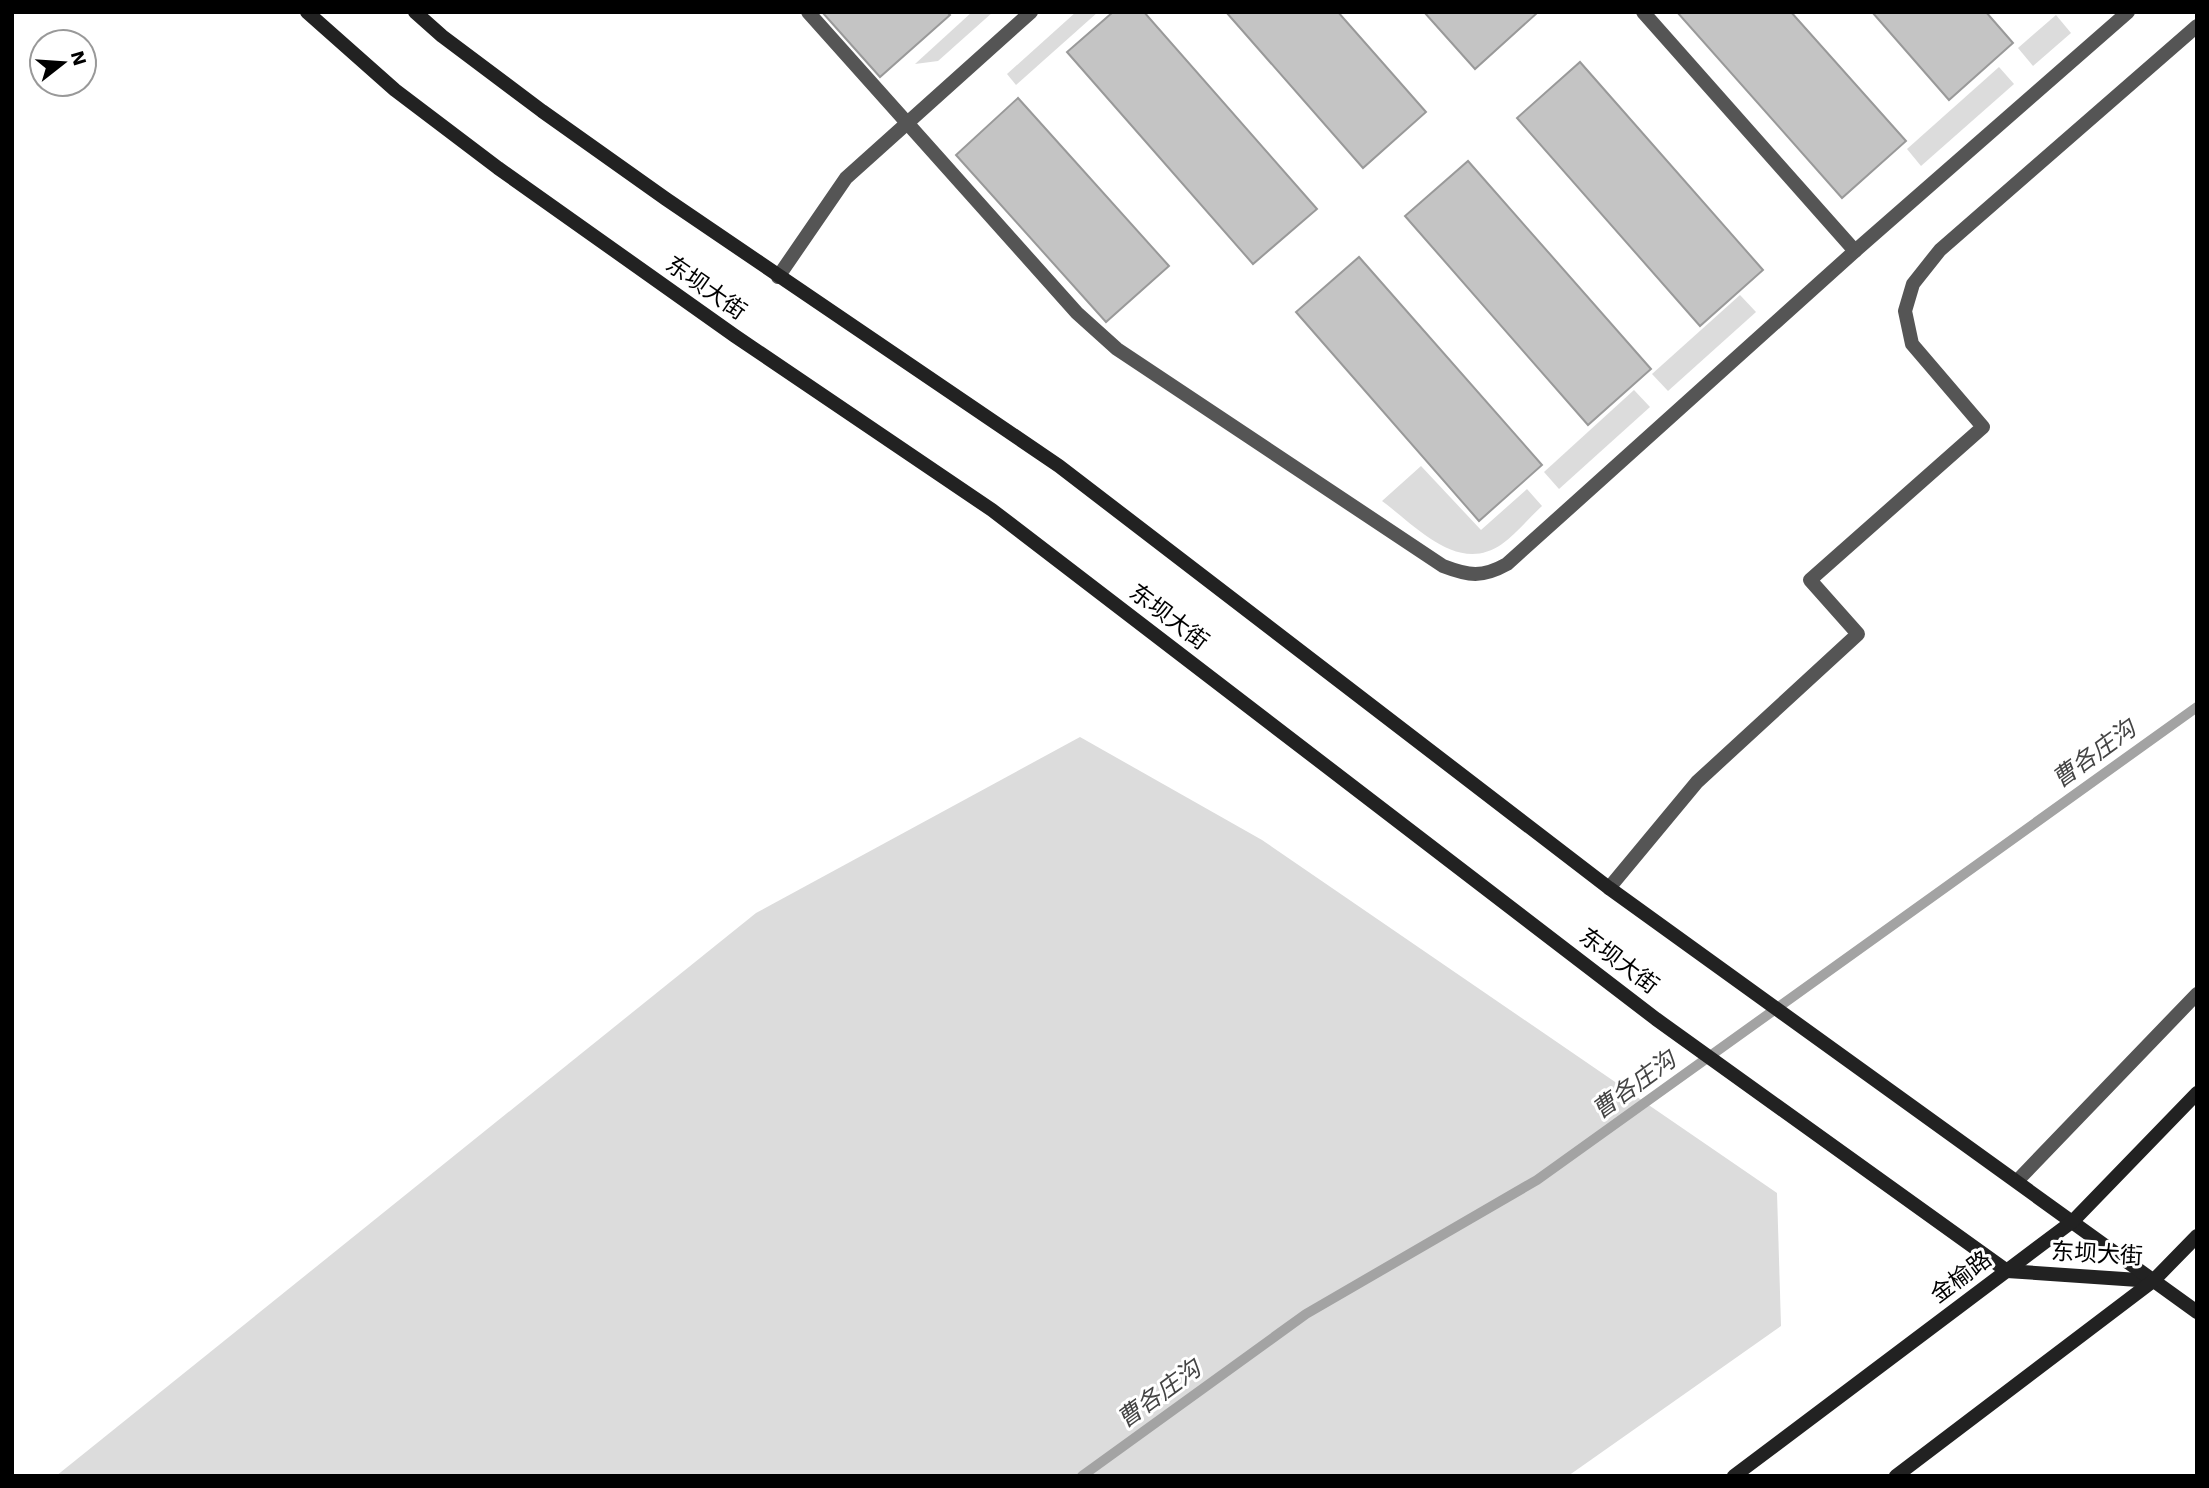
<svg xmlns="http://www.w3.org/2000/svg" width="2209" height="1488" font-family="'Work Sans','Noto Sans SC',sans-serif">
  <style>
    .green { fill: #dcdcdc }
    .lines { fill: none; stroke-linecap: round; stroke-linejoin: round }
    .stream { stroke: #a3a3a3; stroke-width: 10 }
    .building { fill: #c4c4c4; stroke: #999; stroke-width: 2 }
    .lane { stroke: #555; stroke-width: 14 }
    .street { stroke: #555; stroke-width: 14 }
    .secondary { stroke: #222; stroke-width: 14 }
    .labels { text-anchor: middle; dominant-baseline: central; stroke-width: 6; stroke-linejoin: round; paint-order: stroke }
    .street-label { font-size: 23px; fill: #000; stroke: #fff }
    .water-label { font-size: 24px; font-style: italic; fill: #444; stroke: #fff }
  </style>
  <rect width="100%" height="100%" fill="#fff"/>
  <g class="green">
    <polygon points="972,12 993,12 938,61 915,64"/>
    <polygon points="1076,12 1098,12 1016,85 1007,74"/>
    <polygon points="2056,15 2071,33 2033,66 2018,48"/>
    <polygon points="1999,67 2014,84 1921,166 1907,149"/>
    <polygon points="1740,295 1756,312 1668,391 1652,374"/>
    <polygon points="1634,390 1650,407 1559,489 1544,472"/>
    <path d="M1421,466L1481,530L1527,489L1542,506C1529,518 1516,534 1502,544C1458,575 1416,526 1382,501Z"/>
    <polygon points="1080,737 1262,840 1777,1193 1781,1326 1568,1476 56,1476 756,913"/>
  </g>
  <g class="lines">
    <polyline class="stream" points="1082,1476 1306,1314 1537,1180 2197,707"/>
  </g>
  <g class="building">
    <polygon points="822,12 947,12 950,15 880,77"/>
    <polygon points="1113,12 1144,12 1317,209 1253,264 1067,52"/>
    <polygon points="1226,12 1338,12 1426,112 1363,168"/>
    <polygon points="1424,12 1536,12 1537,13 1475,69"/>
    <polygon points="1677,12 1791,12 1906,141 1842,198"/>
    <polygon points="1872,12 1986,12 2013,43 1949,100"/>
    <polygon points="1580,62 1763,270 1700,326 1517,118"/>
    <polygon points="1018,98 1169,266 1106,322 956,155"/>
    <polygon points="1468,161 1651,369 1588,425 1405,216"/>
    <polygon points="1359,257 1542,465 1479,521 1296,312"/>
  </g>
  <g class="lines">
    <g class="lane">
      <path d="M808,12L1077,313L1117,349L1443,566C1469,576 1482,578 1507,564L1855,251L2128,12"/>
      <polyline points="1643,12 1855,251"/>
      <polyline points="778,277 846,178 1031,12"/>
      <polyline points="1609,888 1697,782 1858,634 1810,580 1983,427 1912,344 1905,311 1913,284 1940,250 2197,26"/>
    </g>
    <polyline class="street" points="2017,1181 2197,994"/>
    <g class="secondary">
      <polyline points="307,12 395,90 498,168 735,336 992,510 1656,1019 2007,1271 2153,1281"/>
      <polyline points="415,12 442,36 542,111 666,199 1059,466 1609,888 2197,1312"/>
      <polyline points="1734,1476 2073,1221 2197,1093"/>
      <polyline points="1896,1476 2153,1281 2197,1236"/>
    </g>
  </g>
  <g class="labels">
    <g class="street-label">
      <text transform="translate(706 288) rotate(35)">东坝大街</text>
      <text transform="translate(1169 617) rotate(37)">东坝大街</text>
      <text transform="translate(1619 961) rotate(37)">东坝大街</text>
      <text transform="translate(2097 1254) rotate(3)">东坝大街</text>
      <text transform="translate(1961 1277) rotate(-37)">金榆路</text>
    </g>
    <g class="water-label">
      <text transform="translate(2094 754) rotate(-36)">曹各庄沟</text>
      <text transform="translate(1634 1085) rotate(-36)">曹各庄沟</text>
      <text transform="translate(1159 1394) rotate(-36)">曹各庄沟</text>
    </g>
  </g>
  <rect width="2209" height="1488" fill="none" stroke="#000000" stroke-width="28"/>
  <g transform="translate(63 63) rotate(73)"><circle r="33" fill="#ffffff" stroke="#999999" stroke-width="2"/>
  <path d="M0-5L12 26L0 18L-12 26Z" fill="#000000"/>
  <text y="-10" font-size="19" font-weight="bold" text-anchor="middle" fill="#000000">N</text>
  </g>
</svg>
